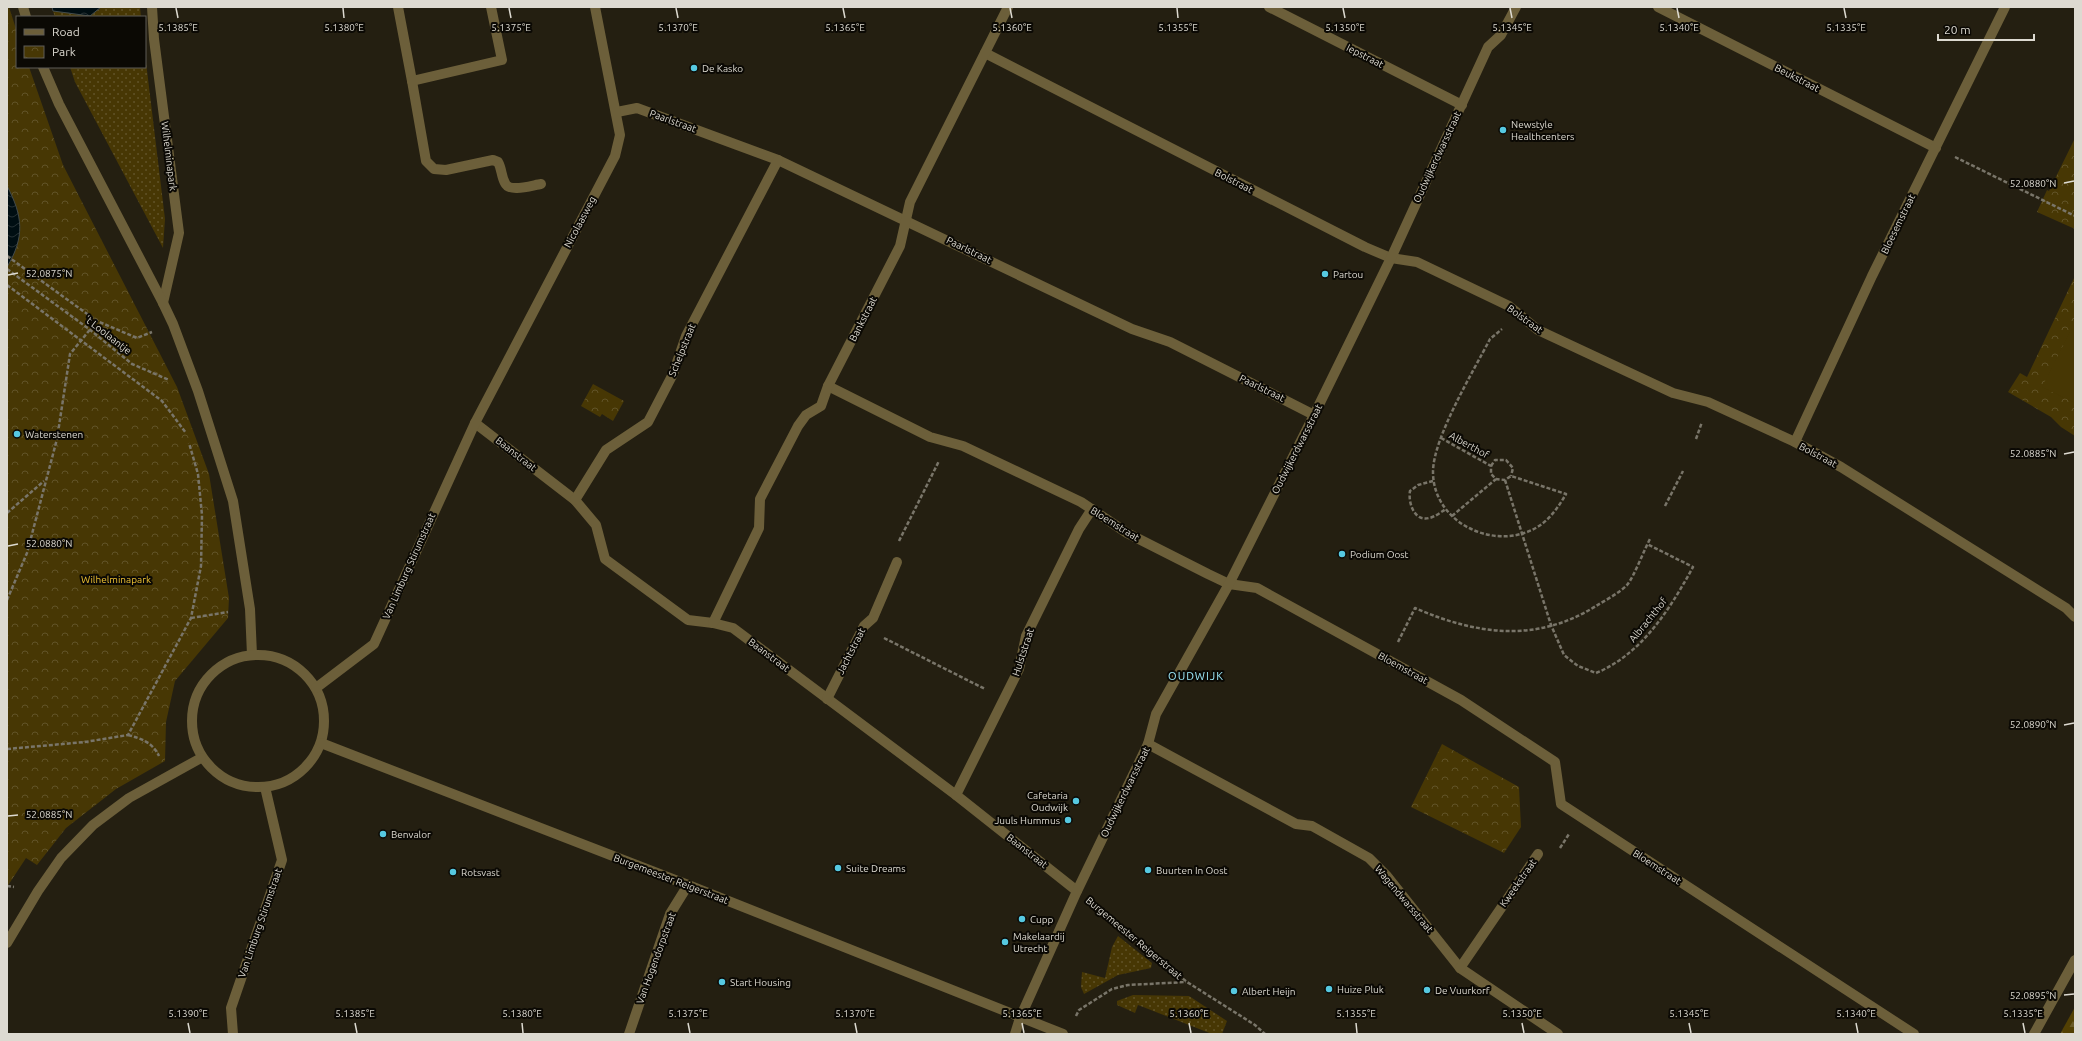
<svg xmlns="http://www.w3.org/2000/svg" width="2082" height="1041" font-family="Ubuntu,sans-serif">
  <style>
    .grass { fill: url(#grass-dots) }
    .forest { fill: url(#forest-firs) }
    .park { fill: url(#park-crowns) }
    .pitch { fill: #473704 }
    .water { fill: url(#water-waves); stroke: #424b4b }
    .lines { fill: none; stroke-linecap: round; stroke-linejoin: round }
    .path { stroke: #797569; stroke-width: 2.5; stroke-dasharray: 4 2; stroke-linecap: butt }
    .minor { stroke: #6c5f3a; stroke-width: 10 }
    .ticks { fill: none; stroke: #dddad1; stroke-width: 1.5 }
    .poi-dot { fill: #56c9e1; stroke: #0b0904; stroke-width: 1.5 }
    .labels { text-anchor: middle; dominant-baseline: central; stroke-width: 4; stroke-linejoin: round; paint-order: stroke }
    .street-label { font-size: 10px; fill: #dddad1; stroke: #0b0904 }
    .poi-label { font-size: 10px; fill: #dddad1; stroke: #0b0904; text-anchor: start }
    .park-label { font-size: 10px; fill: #efc234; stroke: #0b0904 }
    .neighbourhood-label { font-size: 11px; letter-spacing: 1px; fill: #9fedfe; stroke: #0b0904 }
    .ticks-label { font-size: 10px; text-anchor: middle; fill: #dddad1; stroke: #0b0904; stroke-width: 4; stroke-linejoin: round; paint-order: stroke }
  </style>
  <defs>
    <pattern id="grass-dots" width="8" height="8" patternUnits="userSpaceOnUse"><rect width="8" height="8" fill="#473704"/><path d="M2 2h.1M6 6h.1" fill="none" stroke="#615328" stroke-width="1.8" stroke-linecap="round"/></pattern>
    <pattern id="forest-firs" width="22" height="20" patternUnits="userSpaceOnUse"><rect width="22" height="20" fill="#524003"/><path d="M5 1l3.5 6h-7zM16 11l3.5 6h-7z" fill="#6a5b27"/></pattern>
    <pattern id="park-crowns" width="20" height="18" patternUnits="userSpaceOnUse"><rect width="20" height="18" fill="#473704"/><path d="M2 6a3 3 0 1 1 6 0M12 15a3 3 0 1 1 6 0" fill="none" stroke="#615328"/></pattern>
    <pattern id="water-waves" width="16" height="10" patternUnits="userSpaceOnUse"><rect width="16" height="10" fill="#000e12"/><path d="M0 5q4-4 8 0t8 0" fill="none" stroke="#253033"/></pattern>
  </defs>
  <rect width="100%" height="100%" fill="#241f11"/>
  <g class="grass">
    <polygon points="101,7 140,7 141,17 55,17 53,11 71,12 99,10"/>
    <polygon points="145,54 165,219 163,248 75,82 70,67 145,67"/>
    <polygon points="1118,936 1152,963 1151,968 1118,975 1084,994 1081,987 1082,972 1105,978 1112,947"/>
    <polygon points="1133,995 1189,996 1227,1021 1222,1034 1212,1034 1138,1005 1135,1013 1117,1005 1117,1001"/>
  </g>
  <polygon class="forest" points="2075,1007 2075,1034 2060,1034"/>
  <g class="park">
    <polygon points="7,7 9,7 17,32 17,67 29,67 63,165 177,387 209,474 229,598 228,618 175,681 166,722 165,761 116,789 66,828 37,865 26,858 7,887"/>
    <polygon points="2075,138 2075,229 2037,212 2047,190 2049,191"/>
    <polygon points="2075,276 2075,436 2061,427 2051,417 2008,392 2020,373 2027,377"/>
    <polygon points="593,384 624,401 613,421 602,414 600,417 581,406"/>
    <polygon points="1442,744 1519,787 1521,827 1504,853 1411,807"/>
  </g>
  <polygon class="pitch" points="2072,328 2075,330 2075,403 2042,387"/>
  <g class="water">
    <polygon points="52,7 101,7 90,16 53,11"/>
    <path d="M7,186C23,216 25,237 7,267Z"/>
  </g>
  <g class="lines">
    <g class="path">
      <polyline points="1955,157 2075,216"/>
      <polyline points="7,256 97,321 137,338 152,332"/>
      <polyline points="7,269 89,329 132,364 169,380"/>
      <polyline points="7,285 162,401 186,433"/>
      <path d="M1441,438L1491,466V474L1496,479L1505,480L1511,476L1566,494C1559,506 1551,518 1539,526C1497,553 1433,524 1433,472C1433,438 1473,372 1490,339L1502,329"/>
      <polyline points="1696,439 1702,422"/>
      <polyline points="1491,466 1495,460 1506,460 1513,468 1511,476"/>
      <path d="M1505,480L1551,625L1564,655L1578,666L1596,673C1642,654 1670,609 1693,567L1647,544"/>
      <path d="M1433,481L1418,485L1410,491C1408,502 1414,522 1429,518C1435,517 1441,512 1446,509"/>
      <polyline points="1665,506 1683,471"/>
      <polyline points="7,513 44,481"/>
      <polyline points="1452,516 1496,479"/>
      <polyline points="899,541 939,461"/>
      <polyline points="7,600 27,553 57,439 70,354 97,321"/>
      <polyline points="191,618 228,612"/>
      <polyline points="884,638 985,689"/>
      <path d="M1398,642L1415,608C1477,635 1537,643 1596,606C1606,600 1619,593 1627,585C1634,577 1644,550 1650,539"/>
      <path d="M128,735C142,739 152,742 159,756"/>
      <polyline points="7,749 85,742 128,735 191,618 201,566 202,515 198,474 189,443"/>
      <polyline points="1560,848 1569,834"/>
      <polyline points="7,886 14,887"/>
      <polyline points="1095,906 1187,982 1255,1025 1265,1034"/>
      <polyline points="1076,1016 1079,1010 1112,989 1128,985 1186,982"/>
    </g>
    <g class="minor">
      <polyline points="23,7 26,17"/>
      <polyline points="152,7 154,39 179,233 163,303"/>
      <polyline points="398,7 412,81"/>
      <path d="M491,7L502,60L412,81L426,161L434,169L446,170L493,160L498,162C502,169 501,176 505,183C509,193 533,185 541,184"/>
      <polyline points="1269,7 1462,105"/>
      <polyline points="1658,7 1936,148"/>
      <polyline points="985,53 1365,247 1391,258 1417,262 1509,306 1538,330 1673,393 1708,402 1795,442 1841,467 2066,608 2075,617"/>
      <polyline points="43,67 59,104 163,303 173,324 198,391 233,501 250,609 252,655"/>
      <polyline points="617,112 637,108 778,160 1132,329 1170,342 1314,415"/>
      <polyline points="828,386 930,437 963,446 1081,502 1127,533 1208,574 1229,584 1257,588 1461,700 1555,762 1561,804 1914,1034"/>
      <polyline points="475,423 575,500 596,525 605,559 688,620 713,623 733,628 956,795 1077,891"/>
      <polyline points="1795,442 1872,276 2005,7"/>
      <polyline points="575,500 606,450 648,422 673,374 686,336 778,160"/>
      <polyline points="713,623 759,528 760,499 798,426 806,415 821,406 828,386 900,246 910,202 1008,7"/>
      <circle cx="258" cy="721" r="66"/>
      <polyline points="316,688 374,644 475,423 615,156 620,135 595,7"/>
      <polyline points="827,699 864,626 873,618 897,562"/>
      <polyline points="321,743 688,885 1063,1034"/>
      <polyline points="1148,744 1296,824 1312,826 1369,858 1387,876 1460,968 1558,1034"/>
      <polyline points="956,795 1019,669 1026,636 1079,529 1092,509"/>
      <polyline points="7,943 38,891 61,858 93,825 129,798 201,758"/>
      <polyline points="1460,968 1538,854"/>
      <polyline points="233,1034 231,1008 282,860 265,787"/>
      <polyline points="629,1034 670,914 688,885"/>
      <polyline points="1015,1034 1020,1018 1077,891 1148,744 1156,714 1229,584 1314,415 1391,258 1488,47 1501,35 1516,7"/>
      <polyline points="2034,1034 2075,960"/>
    </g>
  </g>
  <path class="ticks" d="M176,8L178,18M343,8L344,18M509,8L511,18M676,8L678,18M843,8L845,18M1010,8L1012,18M1177,8L1178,18M1343,8L1345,18M1510,8L1512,18M1677,8L1679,18M1844,8L1846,18M2064,183L2074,181M8,275L18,273M2064,454L2074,452M8,546L18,544M2064,725L2074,723M8,816L18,815M2064,995L2074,994M188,1023L190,1033M355,1023L357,1033M522,1023L523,1033M688,1023L690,1033M855,1023L857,1033M1022,1023L1024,1033M1189,1023L1191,1033M1356,1023L1357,1033M1522,1023L1524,1033M1689,1023L1691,1033M1856,1023L1858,1033M2023,1023L2025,1033"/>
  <g class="poi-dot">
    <circle cx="694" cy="68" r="4"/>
    <circle cx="1503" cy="130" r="4"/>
    <circle cx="1325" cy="274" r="4"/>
    <circle cx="17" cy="434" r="4"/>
    <circle cx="1342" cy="554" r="4"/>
    <circle cx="1076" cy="801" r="4"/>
    <circle cx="1068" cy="820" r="4"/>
    <circle cx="383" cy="834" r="4"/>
    <circle cx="838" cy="868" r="4"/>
    <circle cx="1148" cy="870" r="4"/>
    <circle cx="453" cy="872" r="4"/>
    <circle cx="1022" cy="919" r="4"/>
    <circle cx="1005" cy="942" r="4"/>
    <circle cx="722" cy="982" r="4"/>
    <circle cx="1329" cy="989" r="4"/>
    <circle cx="1427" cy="990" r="4"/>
    <circle cx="1234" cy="991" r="4"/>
  </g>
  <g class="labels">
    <g class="street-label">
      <text transform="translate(1365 56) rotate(27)">Iepstraat</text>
      <text transform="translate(1797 78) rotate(27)">Beukstraat</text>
      <text transform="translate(673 121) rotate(20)">Paarlstraat</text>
      <text transform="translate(169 156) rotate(83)">Wilhelminapark</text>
      <text transform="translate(1437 157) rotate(-65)">Oudwijkerdwarsstraat</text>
      <text transform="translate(1234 181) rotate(27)">Bolstraat</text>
      <text transform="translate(580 222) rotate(-62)">Nicolaasweg</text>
      <text transform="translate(1898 224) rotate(-64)">Bloesemstraat</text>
      <text transform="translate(969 250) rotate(26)">Paarlstraat</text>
      <text transform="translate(863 319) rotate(-63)">Bankstraat</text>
      <text transform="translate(1525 319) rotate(36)">Bolstraat</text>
      <text transform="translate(108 335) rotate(38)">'t Loolaantje</text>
      <text transform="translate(682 350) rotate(-68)">Schelpstraat</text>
      <text transform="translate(1262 388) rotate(26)">Paarlstraat</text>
      <text transform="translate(1469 445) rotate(29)">Alberthof</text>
      <text transform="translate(1297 449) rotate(-63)">Oudwijkerdwarsstraat</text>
      <text transform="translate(516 454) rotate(38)">Baanstraat</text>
      <text transform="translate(1818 455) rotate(28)">Bolstraat</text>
      <text transform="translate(1115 524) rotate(32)">Bloemstraat</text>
      <text transform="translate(409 566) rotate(-66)">Van Limburg Stirumstraat</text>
      <text transform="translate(1648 620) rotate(-51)">Albrachthof</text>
      <text transform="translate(851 651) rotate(-63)">Jachtstraat</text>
      <text transform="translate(1023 652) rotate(-72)">Hulststraat</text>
      <text transform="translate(769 655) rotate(37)">Baanstraat</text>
      <text transform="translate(1403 668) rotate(29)">Bloemstraat</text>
      <text transform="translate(1125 792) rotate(-64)">Oudwijkerdwarsstraat</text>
      <text transform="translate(1027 851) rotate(38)">Baanstraat</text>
      <text transform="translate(1657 867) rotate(33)">Bloemstraat</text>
      <text transform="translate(671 879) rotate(21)">Burgemeester Reigerstraat</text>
      <text transform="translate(1518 883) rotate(-55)">Kweekstraat</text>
      <text transform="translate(1404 899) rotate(50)">Wagendwarsstraat</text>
      <text transform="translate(260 923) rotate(-71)">Van Limburg Stirumstraat</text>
      <text transform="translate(1134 938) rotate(40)">Burgemeester Reigerstraat</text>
      <text transform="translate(656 958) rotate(-70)">Van Hogendorpstraat</text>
    </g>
    <g class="poi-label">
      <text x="702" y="68">De Kasko</text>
      <text x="1511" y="124">Newstyle<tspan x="1511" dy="12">Healthcenters</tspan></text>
      <text x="1333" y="274">Partou</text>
      <text x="25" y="434">Waterstenen</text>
      <text x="1350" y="554">Podium Oost</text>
      <text x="1068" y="795" text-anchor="end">Cafetaria<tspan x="1068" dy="12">Oudwijk</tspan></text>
      <text x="1060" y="820" text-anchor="end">Juuls Hummus</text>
      <text x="391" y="834">Benvalor</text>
      <text x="846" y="868">Suite Dreams</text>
      <text x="1156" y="870">Buurten In Oost</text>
      <text x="461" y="872">Rotsvast</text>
      <text x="1030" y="919">Cupp</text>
      <text x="1013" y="936">Makelaardij<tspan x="1013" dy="12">Utrecht</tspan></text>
      <text x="730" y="982">Start Housing</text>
      <text x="1337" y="989">Huize Pluk</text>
      <text x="1435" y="990">De Vuurkorf</text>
      <text x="1242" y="991">Albert Heijn</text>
    </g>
    <g class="park-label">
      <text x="116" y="579">Wilhelminapark</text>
    </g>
    <g class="neighbourhood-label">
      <text x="1196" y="676">OUDWIJK</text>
    </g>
  </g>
  <g class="ticks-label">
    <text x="1012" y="31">5.1360°E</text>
    <text x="1178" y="31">5.1355°E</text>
    <text x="1512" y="31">5.1345°E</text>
    <text x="178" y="31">5.1385°E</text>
    <text x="344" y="31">5.1380°E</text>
    <text x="511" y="31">5.1375°E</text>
    <text x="678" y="31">5.1370°E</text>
    <text x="845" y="31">5.1365°E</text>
    <text x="1345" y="31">5.1350°E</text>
    <text x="1679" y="31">5.1340°E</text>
    <text x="1846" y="31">5.1335°E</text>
    <text x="2033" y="187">52.0880°N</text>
    <text x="49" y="277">52.0875°N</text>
    <text x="2033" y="457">52.0885°N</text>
    <text x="49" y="547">52.0880°N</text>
    <text x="2033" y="728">52.0890°N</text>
    <text x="49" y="818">52.0885°N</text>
    <text x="2033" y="999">52.0895°N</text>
    <text x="188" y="1017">5.1390°E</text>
    <text x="355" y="1017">5.1385°E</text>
    <text x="522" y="1017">5.1380°E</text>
    <text x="688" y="1017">5.1375°E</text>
    <text x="855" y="1017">5.1370°E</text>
    <text x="1022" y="1017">5.1365°E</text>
    <text x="1189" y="1017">5.1360°E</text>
    <text x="1356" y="1017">5.1355°E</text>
    <text x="1522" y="1017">5.1350°E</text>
    <text x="1689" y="1017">5.1345°E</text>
    <text x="1856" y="1017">5.1340°E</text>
    <text x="2023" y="1017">5.1335°E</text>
  </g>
  <rect width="2082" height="1041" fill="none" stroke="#dddad1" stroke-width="16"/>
  <rect x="16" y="16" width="130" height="52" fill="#0b0904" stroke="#5f5d56"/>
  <rect x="24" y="29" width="20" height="6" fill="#6c5f3a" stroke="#5f5d56"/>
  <text x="52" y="36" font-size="12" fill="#dddad1">Road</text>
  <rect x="24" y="46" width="20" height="12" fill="url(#park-crowns)" stroke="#5f5d56"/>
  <text x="52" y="56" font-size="12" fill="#dddad1">Park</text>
  <path d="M1938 34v6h96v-6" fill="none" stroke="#dddad1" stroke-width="2"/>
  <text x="1944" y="34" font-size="12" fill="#dddad1" stroke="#0b0904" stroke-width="3" paint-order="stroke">20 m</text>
</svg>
